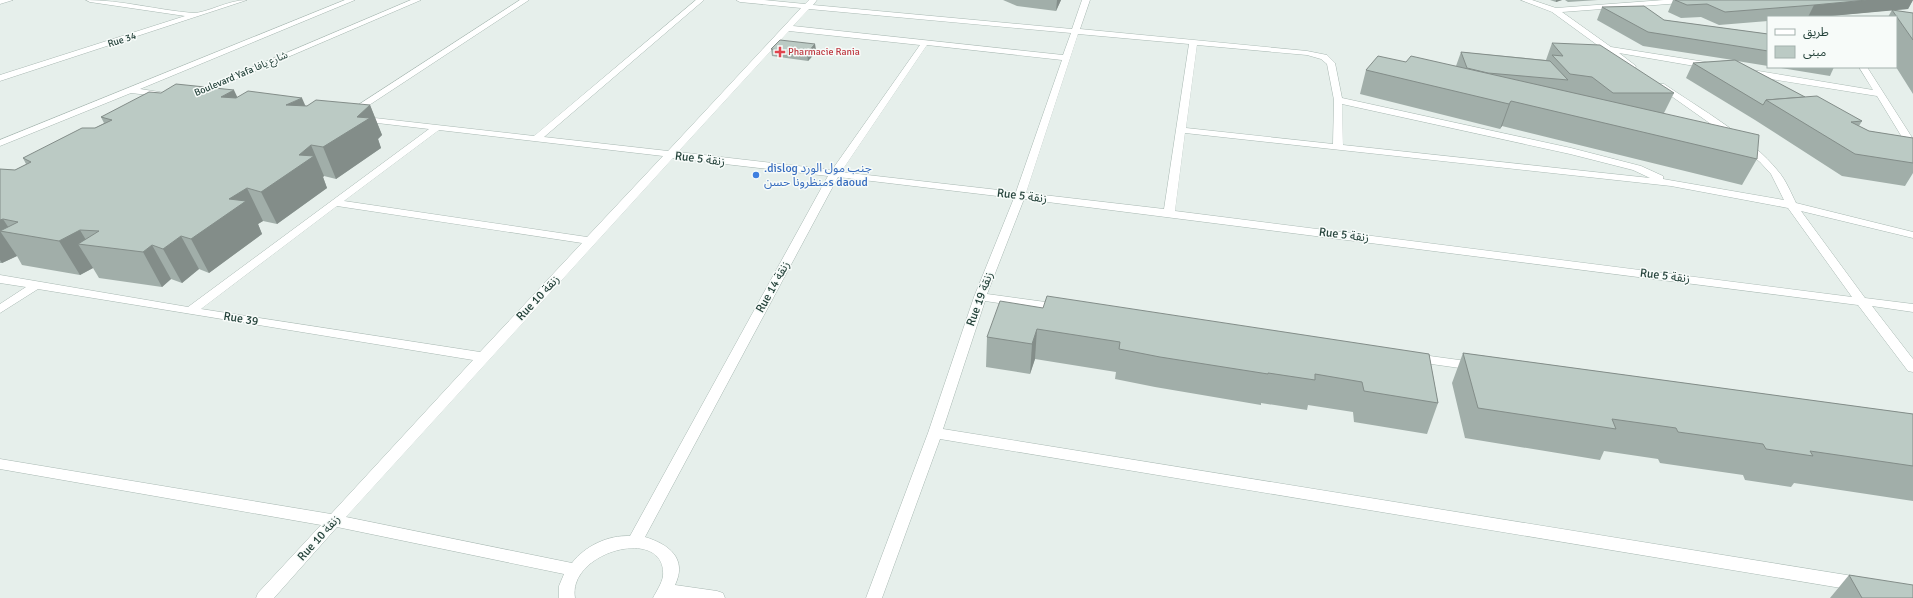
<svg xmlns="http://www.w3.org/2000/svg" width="1913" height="598" font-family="Signika,'Noto Sans Arabic',sans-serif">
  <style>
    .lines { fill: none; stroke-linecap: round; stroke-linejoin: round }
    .minor-casing { stroke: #a8b8b2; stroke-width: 1 }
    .minor { fill: #fff; fill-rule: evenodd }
    .wall { fill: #a1aea9 }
    .shaded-wall { fill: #838d89 }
    .building { fill: #bbcac4; stroke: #838d89 }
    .health-dot { fill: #e0444e; stroke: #f7fbf9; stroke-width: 1.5 }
    .shop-dot { fill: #3f7fe0; stroke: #f7fbf9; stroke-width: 1.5 }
    .labels { text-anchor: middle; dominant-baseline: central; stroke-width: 3; stroke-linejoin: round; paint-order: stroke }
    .far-street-label { font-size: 10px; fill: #24423a; stroke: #f7fbf9 }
    .far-health-label { font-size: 10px; fill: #be3a42; stroke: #f7fbf9; text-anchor: start }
    .street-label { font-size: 12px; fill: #24423a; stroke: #f7fbf9 }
    .shop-label { font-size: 12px; fill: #366cbe; stroke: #f7fbf9; text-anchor: start }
  </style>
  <rect width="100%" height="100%" fill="#e6efeb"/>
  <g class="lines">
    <g class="minor-casing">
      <g id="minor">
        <polygon points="0,0 13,0 0,4"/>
        <path d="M86,0C122,0 157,10 193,13C207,13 228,0 247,0L0,81V75L185,16L90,2Z"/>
        <polygon points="345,0 355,0 140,89 166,93 166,97 131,93 0,146 0,140"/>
        <polygon points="411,0 421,0 197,96 191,96 190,94"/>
        <polygon points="520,0 529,0 354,115 351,116 346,113"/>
        <path d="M696,0H704L544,137L668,151L801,8L740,2L736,0H764L805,4L809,0H817L813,5L1072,29L1082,0H1090L1080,29L1307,51L1327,55L1335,63L1342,98L1571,148L1641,166L1663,176V179L1784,200L1771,174L1760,162L1728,136L1657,86L1658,84H1664C1699,108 1752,138 1778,171C1786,180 1791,193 1796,203L1913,232V238L1801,211L1865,298L1913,304V312L1872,306L1913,359V372L1908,371L1858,305L1024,199L987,294L1060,304L1066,308L1060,312L985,301L943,429L1859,577L1865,579L1867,584L1865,589L1859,591L940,439L882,598H866L928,433L974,297L1014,198L838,177L645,537C668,544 688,558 675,585L717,591L723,593L725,598H653C656,592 662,583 663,576C667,525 567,551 575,598H559V586L564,574L337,527L274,598H256L258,593L321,525L0,469V459L331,514L473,360L38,289L0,313V304L26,287L0,283V275L188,307L429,129L360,121L355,118L357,116L534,136ZM809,9L1071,33L1063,55L793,26ZM789,31L920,45L832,170L678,152ZM1078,34L1189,44L1164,209L1026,193ZM927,45L1062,60L1016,192L841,172ZM1197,45L1307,55L1321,59L1327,64L1334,100L1333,144L1186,128ZM1342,104L1570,154L1633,170L1650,178L1343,145ZM439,130L663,156L587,237L344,201ZM1185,133L1671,186L1788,208L1852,297L1175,211ZM673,158L828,176L630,536C608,535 585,546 572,563L346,517ZM337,206L582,243L480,352L201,309Z"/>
        <polygon points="1521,0 1532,0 1556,8 1664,0 1699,0 1695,2 1562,12 1611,47 1712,63 1716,66 1712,69 1619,53 1636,66 1635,68 1629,68 1552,12"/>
        <polygon points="1859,67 1867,67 1913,139 1913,150 1908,147 1877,96 1746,75 1742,72 1746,69 1873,90"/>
        <polygon points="1415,354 1474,362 1479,363 1481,366 1479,369 1474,370 1410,361 1409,358 1410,355"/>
      </g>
    </g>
    <use href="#minor" class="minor"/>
  </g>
  <g class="wall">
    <polygon points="1003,0 1061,0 1056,11 1017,6"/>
    <polygon points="1550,0 1562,0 1556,2"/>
    <polygon points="1565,0 1598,0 1568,2"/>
    <polygon points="1673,0 1913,0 1908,9 1892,10 1913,13 1913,94 1896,67 1896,17 1888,17 1892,10 1820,17 1768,17 1768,21 1719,25 1701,17 1681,18 1668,12"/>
    <polygon points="1602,7 1664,20 1768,34 1768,66 1737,61 1805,97 1862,121 1859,126 1869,131 1913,138 1913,173 1905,186 1842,176 1755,120 1686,78 1693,63 1733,60 1643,46 1597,20"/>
    <polygon points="1552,43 1674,93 1664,113 1757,159 1742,185 1502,126 1500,129 1360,94 1366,70 1406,62 1456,66 1461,52 1546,60"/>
    <polygon points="815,44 816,52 808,61 772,56 771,49"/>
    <polygon points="1775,67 1834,67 1830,76"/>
    <polygon points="161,93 237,97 306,106 370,105 382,135 378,139 381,148 336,179 324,176 323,177 327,188 277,224 263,221 258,224 262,234 209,273 199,269 182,283 171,279 162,287 99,278 93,268 80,275 22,265 17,256 2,263 0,263 0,169 15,170 26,164 23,158 95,128 104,123 101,117"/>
    <polygon points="1043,308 1429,354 1438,403 1427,434 1354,422 1353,412 1308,405 1307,410 1261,403 1261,405 1155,387 1115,379 1116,372 1035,359 1030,374 986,367 987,337"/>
    <polygon points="1463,353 1913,414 1913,501 1794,483 1791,487 1745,480 1743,475 1660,463 1658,459 1604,451 1600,460 1465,438 1452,383"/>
    <polygon points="1849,575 1913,598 1830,598"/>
  </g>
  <g class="shaded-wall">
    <polygon points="1057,0 1061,0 1056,11"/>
    <polygon points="1556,0 1562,0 1556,2"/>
    <polygon points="1867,0 1913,0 1908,9 1820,17 1808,17 1814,5"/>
    <polygon points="815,44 816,52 808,61 807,53"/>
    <polygon points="234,90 248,120 221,97"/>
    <polygon points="302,98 315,128 286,105"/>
    <polygon points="1511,101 1502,126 1500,129 1509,104"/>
    <polygon points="370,105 382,135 378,139 381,148 336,179 323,147"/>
    <polygon points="311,145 324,176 323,177 327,188 277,224 261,192 299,155"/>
    <polygon points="247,188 263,221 258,224 262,234 209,273 191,239 229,199"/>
    <polygon points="3,219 12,233 0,231 0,220"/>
    <polygon points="80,230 89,245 78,244 93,268 80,275 59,241"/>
    <polygon points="0,231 17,256 2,263 0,260"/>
    <polygon points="181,236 199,269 182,283 163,249"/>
    <polygon points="152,245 171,279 162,287 143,252"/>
    <polygon points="1037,329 1035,359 1030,374 1032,344"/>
  </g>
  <g class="building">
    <polygon points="1675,0 1867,0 1814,5 1725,12 1707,4 1687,5"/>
    <polygon points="1644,6 1664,20 1768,34 1768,51 1648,32 1602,7"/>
    <polygon points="1892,10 1913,13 1913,40"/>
    <polygon points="780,40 815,44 807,53 771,49"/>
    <polygon points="1552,43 1600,45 1674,93 1613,93 1592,77 1570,74 1552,55 1563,56"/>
    <polygon points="1461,52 1550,61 1568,80 1488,73 1467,68"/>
    <polygon points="1378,56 1406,62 1411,56 1759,135 1757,159 1511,101 1509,104 1366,70"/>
    <polygon points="1735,60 1805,97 1766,100 1763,105 1693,63"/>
    <polygon points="176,84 234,90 221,97 236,98 248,91 302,98 286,105 307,106 316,100 370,105 357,117 370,118 323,147 311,145 299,155 314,156 261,192 247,188 229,199 246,201 191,239 181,236 163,249 152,245 143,252 78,244 99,231 80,230 59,241 0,231 18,222 3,219 0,220 0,169 15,170 31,162 23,158 82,128 95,128 112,120 101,117 149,92 161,93"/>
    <polygon points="1817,96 1862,121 1851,122 1869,131 1913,138 1913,163 1855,154 1766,100"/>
    <polygon points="1047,296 1429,354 1438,403 1364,391 1362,382 1315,374 1315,380 1268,373 1268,374 1160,357 1119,349 1120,342 1037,329 1032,344 987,337 1000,301 1043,308"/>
    <polygon points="1463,353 1913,414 1913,466 1810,451 1813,456 1766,449 1763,444 1678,432 1676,428 1612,419 1616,429 1478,408"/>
    <polygon points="1849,575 1913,585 1913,598 1862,598"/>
  </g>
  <path class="health-dot" d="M778 46h4v4h4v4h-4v4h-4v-4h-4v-4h4z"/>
  <circle class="shop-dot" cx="756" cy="175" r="4"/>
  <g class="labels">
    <g class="far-street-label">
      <text transform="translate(122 40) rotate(-18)">Rue 34</text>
      <text transform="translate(241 74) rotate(-23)">Boulevard Yafa شارع يافا</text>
    </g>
    <g class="far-health-label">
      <text x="788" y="52">Pharmacie Rania</text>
    </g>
    <g class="street-label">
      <text transform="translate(700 159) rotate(7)">Rue 5 زنقة</text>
      <text transform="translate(1022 196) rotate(7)">Rue 5 زنقة</text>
      <text transform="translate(1344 235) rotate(7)">Rue 5 زنقة</text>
      <text transform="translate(1665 276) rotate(7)">Rue 5 زنقة</text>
      <text transform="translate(773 287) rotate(-61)">Rue 14 زنقة</text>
      <text transform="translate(538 298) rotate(-47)">Rue 10 زنقة</text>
      <text transform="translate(980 299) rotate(-70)">Rue 19 زنقة</text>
      <text transform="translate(241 319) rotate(9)">Rue 39</text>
      <text transform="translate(319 538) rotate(-48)">Rue 10 زنقة</text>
    </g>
    <g class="shop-label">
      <text x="764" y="168">.dislog جنب مول الورد<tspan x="764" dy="14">منظرونا حسنs daoud</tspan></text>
    </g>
  </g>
  <rect x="1767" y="16" width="130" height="52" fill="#f7fbf9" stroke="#a3b1ad"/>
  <rect x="1775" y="29" width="20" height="6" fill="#ffffff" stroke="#a3b1ad"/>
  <text x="1803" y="36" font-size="12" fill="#24423a">طريق</text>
  <rect x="1775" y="46" width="20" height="12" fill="#bbcac4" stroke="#a3b1ad"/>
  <text x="1803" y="56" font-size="12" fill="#24423a">مبنى</text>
</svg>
